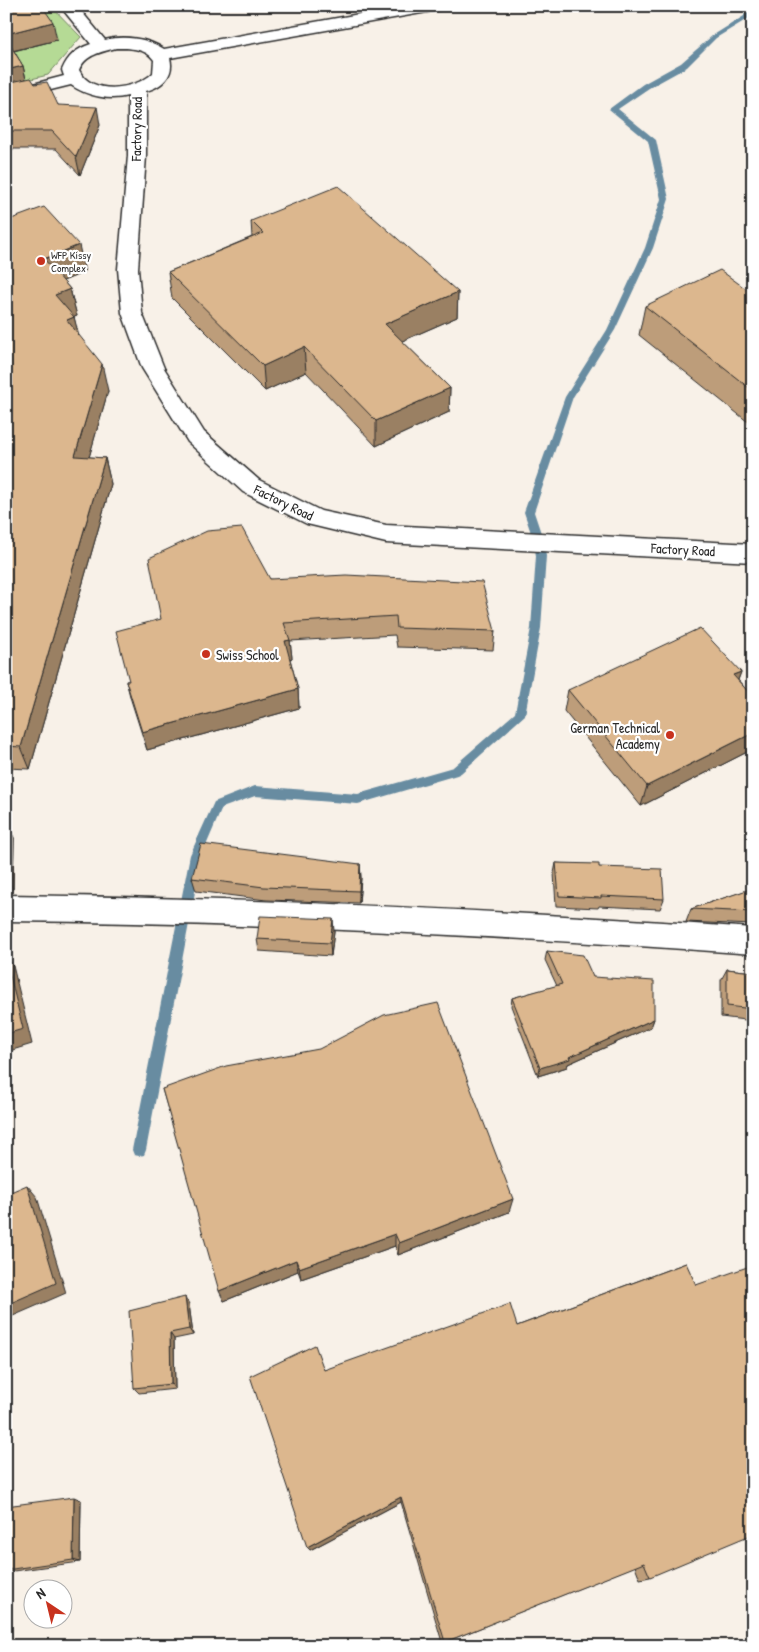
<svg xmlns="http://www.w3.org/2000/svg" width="759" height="1652" font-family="'Patrick Hand',sans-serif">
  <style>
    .green { fill: #b5da95; stroke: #708260 }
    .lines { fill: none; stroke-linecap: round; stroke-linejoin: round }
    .stream { fill: #688ca1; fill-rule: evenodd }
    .minor-casing { stroke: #2b2b2b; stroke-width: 3 }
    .minor { fill: #fff; fill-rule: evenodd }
    .wall { fill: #bd9d7a; stroke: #2b2b2b }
    .shaded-wall { fill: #9a8063; stroke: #2b2b2b }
    .building { fill: #dcb78e; stroke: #2b2b2b }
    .poi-dot { fill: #c8321e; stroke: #fff; stroke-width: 2 }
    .labels { text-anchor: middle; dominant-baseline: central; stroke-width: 4.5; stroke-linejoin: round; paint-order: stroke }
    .far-poi-label { font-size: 11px; fill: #2b2b2b; stroke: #fff; text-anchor: start }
    .street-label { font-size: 14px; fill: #2b2b2b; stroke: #fff }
    .poi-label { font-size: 14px; fill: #2b2b2b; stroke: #fff; text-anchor: start }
  </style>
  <rect width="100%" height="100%" fill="#f8f1e8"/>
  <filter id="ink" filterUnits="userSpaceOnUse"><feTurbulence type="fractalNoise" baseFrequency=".02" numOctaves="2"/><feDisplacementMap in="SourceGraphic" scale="10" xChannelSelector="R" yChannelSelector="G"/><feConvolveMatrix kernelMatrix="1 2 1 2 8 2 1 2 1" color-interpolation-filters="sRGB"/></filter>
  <g filter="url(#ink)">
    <polygon class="green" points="6,6 51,6 81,37 48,75 6,85"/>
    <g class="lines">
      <polygon class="stream" points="748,6 753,6 749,18 716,38 687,67 649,88 618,109 656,140 669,199 653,248 615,330 573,397 534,512 544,542 546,556 541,628 525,715 461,773 457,775 358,804 255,796 222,808 202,855 146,1150 144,1155 139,1156 134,1155 132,1150 190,855 214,802 255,786 358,794 453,767 515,713 531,628 536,556 534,542 524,512 565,397 607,330 645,248 661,199 648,141 609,109 643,84 681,63 712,36 744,16"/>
      <g class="minor-casing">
        <g id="minor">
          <path d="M60,6H77L105,40C123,35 148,38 164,49L404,6H441L439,10L433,11L170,58C175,76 161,87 146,91V156L138,269L142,313L164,368L204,432L259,480L321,511L386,525L753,544V562L386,543L307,524L243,492L188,442L142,368L122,313L118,269L128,156V96C109,101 87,96 71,85L6,101V91L64,76L62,70C68,56 76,49 91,44ZM116,48C129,48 146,48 154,60L153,73C135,90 91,96 79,70C85,55 101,52 116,48Z"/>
          <path d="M6,895C256,898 504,911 753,928V954C504,936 256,923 6,921Z"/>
        </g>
      </g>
      <use href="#minor" class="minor"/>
    </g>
    <g class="wall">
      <polygon points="6,6 57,40 14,51 23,66 26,79 35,84 58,105 100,125 80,175 56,149 6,149"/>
      <polygon points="6,221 85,272 63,281 70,289 77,316 74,317 78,335 108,391 89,457 105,458 111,484 30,769 6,768"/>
      <polygon points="251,221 458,292 457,317 402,341 450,388 449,412 376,446 306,372 265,391 172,298 168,272 252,237"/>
      <polygon points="753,294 753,426 639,335 645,306"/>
      <polygon points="270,579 495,631 493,650 397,647 395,635 290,641 292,658 290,659 298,689 299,708 147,750 131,700 126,681 129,681 161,619"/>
      <polygon points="741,672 738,680 753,697 753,749 641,806 564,711 568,690"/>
      <polygon points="6,820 14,838 13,889 6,889"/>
      <polygon points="556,863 599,867 664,899 660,909 599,906 598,908 556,906 554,873"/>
      <polygon points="360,864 361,878 359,903 266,900 196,891 192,878"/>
      <polygon points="753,880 753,925 686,922 691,909 748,890"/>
      <polygon points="334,931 331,956 259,951 257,939"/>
      <polygon points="547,951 593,977 654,1019 651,1027 568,1064 567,1067 538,1076 511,1006 512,998 557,986 545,960"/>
      <polygon points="727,969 753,972 753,1021 721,1017 721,980"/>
      <polygon points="162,1089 509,1212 398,1255 395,1246 301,1279 298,1271 224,1301"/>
      <polygon points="686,1263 650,1577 640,1579 635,1566 445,1642 442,1642 401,1502 310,1550 324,1370 517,1326"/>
      <polygon points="189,1304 193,1335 174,1339 175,1389 139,1393 134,1388"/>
      <polygon points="81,1500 80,1562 6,1572 6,1506"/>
    </g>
    <g class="shaded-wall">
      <polygon points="53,22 57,40 8,52 6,45 6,34"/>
      <polygon points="23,66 27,84 6,89 6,70"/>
      <polygon points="97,107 100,125 80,175 76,157"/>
      <polygon points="79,245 85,272 51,286 44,259"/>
      <polygon points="70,289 77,316 62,322 55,295"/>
      <polygon points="458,292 457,317 384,349 385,324"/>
      <polygon points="74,317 81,344 67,320"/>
      <polygon points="304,347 306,372 265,391 263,366"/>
      <polygon points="102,364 108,391 82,482 75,456"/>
      <polygon points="450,388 449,412 376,446 376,421"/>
      <polygon points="105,458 111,484 30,769 21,747"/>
      <polygon points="290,640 292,658 287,660 285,641"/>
      <polygon points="741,672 733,693 733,675"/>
      <polygon points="298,689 299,708 147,750 142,732"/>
      <polygon points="753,733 753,749 641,806 647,786"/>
      <polygon points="6,820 14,838 13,889 6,876"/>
      <polygon points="360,864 361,878 359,903 359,891"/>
      <polygon points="333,919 334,931 331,956 330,943"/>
      <polygon points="6,953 13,966 32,1044 6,1052"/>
      <polygon points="654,1019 651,1027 568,1064 567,1067 538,1076 540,1068 569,1057"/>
      <polygon points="27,1185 37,1197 66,1293 6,1319 6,1305"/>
      <polygon points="513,1199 509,1212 398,1255 399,1243"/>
      <polygon points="395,1234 395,1246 301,1279 299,1268"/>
      <polygon points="296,1260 298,1271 224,1301 219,1291"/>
      <polygon points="185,1297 189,1304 193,1335 189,1329"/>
      <polygon points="170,1333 174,1339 175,1389 171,1384"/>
      <polygon points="74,1497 81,1500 80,1562 73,1560"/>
      <polygon points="401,1497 401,1502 310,1550 307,1547"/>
    </g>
    <g class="building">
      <polygon points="6,6 42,6 53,22 6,34"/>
      <polygon points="6,38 23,66 6,70"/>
      <polygon points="31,78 35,84 47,82 58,105 97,107 76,157 52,131 6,131 6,83"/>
      <polygon points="338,186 458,292 385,324 450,388 376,421 304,347 263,366 168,272 263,233 251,221"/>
      <polygon points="44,207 79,245 44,259 70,289 55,295 74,317 67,320 102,364 75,456 105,458 21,747 6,746 6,221"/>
      <polygon points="720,270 753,294 753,391 645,306"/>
      <polygon points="242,528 270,579 346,575 482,582 495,631 397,628 396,616 284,623 290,640 285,641 298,689 142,732 126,681 129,681 116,631 161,619 149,558 207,531"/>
      <polygon points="700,628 741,672 733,675 753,697 753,733 647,786 568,690"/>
      <polygon points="201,844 360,864 359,891 264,887 192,878"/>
      <polygon points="556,863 599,864 599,867 662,869 664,899 601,896 601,898 559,896"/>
      <polygon points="753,888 753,912 691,909"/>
      <polygon points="260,916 333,919 330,943 257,939"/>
      <polygon points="547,951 583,955 593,977 654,981 654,1019 569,1057 570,1059 540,1068 512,998 562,984"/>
      <polygon points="6,959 23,1029 6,1034"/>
      <polygon points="727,969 753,972 753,1009 727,1006"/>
      <polygon points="438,1003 513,1199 399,1243 395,1234 299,1268 296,1260 219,1291 162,1089 226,1066 319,1049 384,1015"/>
      <polygon points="27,1185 56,1283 6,1305 6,1194"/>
      <polygon points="686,1263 696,1285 753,1265 753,1534 650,1577 644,1563 445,1642 401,1497 307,1547 250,1376 315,1345 324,1370 510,1304 517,1326"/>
      <polygon points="185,1297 189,1329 170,1333 171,1384 134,1388 129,1311"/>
      <polygon points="74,1497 73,1560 6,1570 6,1506"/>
    </g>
  </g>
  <g class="poi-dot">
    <circle cx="41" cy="261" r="5"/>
    <circle cx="206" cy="654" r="5"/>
    <circle cx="670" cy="735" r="5"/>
  </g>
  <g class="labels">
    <g class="far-poi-label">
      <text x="51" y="255">WFP Kissy<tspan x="51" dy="13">Complex</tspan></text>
    </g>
    <g class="street-label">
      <text transform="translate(136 129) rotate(-89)">Factory Road</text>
      <text transform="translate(284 502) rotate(26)">Factory Road</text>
      <text transform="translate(683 549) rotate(3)">Factory Road</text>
    </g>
    <g class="poi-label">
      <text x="216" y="654">Swiss School</text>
      <text x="660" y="727" text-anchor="end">German Technical<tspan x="660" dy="16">Academy</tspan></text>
    </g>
  </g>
  <rect width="759" height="1652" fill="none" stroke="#fff" stroke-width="25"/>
  <rect x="12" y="12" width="734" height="1627" fill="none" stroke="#2b2b2b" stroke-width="2" filter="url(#ink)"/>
  <g transform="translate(48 1604) rotate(325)"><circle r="24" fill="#ffffff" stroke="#aaaaaa"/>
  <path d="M0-4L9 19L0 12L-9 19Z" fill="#c8321e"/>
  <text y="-8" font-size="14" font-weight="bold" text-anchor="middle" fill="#2b2b2b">N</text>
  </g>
</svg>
